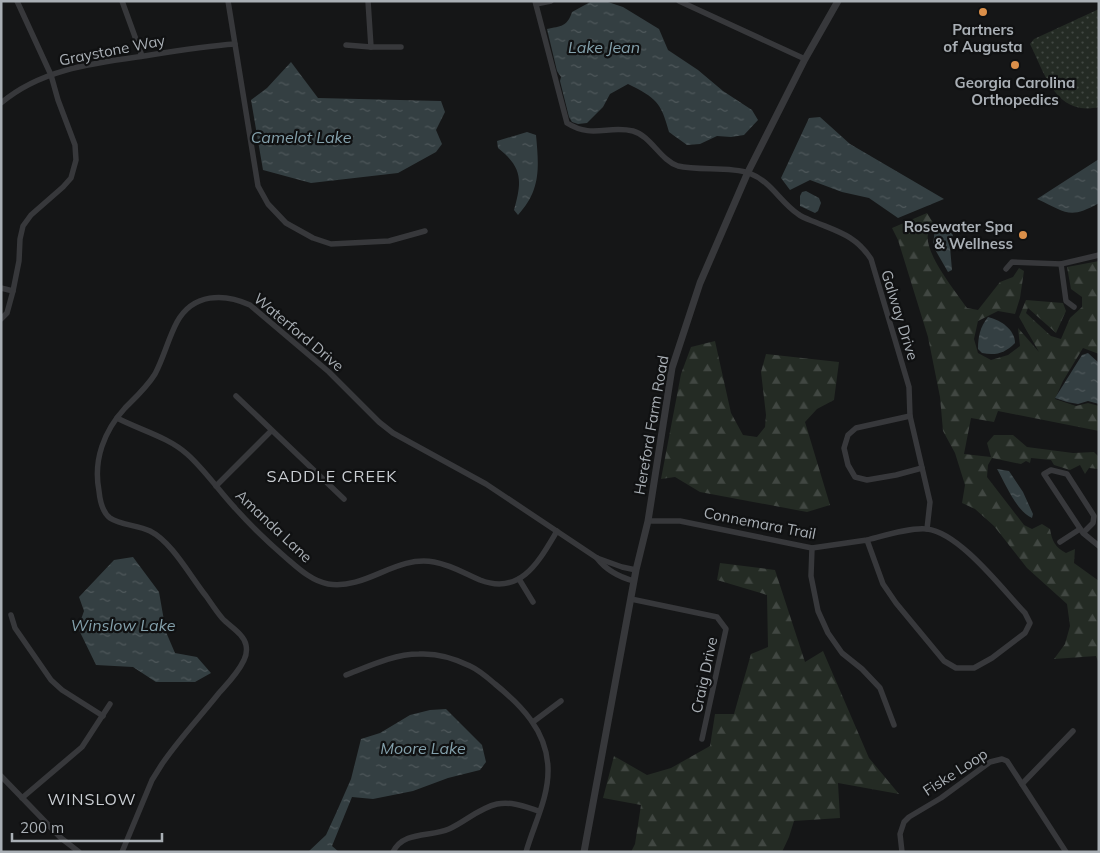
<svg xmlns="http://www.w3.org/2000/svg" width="1100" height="853" font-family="Mulish,sans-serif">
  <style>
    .green { fill: url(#green-dots) }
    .forest { fill: url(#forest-firs) }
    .water { fill: url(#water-ripples) }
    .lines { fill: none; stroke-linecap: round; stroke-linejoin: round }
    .minor { stroke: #37383b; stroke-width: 5.5 }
    .tertiary { stroke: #37383b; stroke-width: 7 }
    .poi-dot { fill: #db8f49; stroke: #101112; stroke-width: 2 }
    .labels { text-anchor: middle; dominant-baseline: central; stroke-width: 4.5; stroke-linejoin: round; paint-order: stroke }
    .poi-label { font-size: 15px; font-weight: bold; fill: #a9afb5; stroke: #101112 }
    .street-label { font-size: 15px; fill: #a9afb5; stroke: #101112 }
    .water-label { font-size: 16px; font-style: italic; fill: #84a1ac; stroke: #101112 }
    .neighbourhood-label { font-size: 16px; letter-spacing: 1px; fill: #c9cdd2; stroke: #101112 }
  </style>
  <defs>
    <pattern id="green-dots" width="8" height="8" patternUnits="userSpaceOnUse" patternTransform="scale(1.25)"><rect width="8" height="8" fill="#242b24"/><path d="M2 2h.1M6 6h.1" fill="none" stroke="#414742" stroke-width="1.8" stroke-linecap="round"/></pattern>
    <pattern id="forest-firs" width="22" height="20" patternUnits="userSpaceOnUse" patternTransform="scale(1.25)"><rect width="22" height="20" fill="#242b24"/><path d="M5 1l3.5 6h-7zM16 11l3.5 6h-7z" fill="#414742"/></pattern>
    <pattern id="water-ripples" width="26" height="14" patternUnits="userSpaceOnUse" patternTransform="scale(1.25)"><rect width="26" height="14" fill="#343f42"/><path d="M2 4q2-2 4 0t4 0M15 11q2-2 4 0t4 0" fill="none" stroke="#4f585b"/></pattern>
  </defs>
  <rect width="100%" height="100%" fill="#151617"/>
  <path class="green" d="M1099,9V107C1056,117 1045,74 1030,44L1034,39Z"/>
  <g class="forest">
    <path d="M927,213L934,224C933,227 929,231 928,234C924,253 956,292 967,308L978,310L1000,282L1013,277L1019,268L1024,271L1020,298L1015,314L998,311L978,321L974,339L978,353L991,360L1008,355L1020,346L1018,328L1039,352L1019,317L1026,300L1063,303L1066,311L1056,333L1028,308L1026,313L1051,336L1061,339L1070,318L1082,307V297L1071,289L1067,267L1099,261V354L1083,348L1063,381L1055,399L1076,406L1088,403L1099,406V431L998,411L994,422L971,418L964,454L991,457L987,443L994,435H1013L1027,447L1073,453L1094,452L1099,457V469L1089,468L1085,474L1080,465L1070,470L1054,465L1051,460L1031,458L1030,463L1026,461L1021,464L992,458L988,465L987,477L1024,525L1032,529L1042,524L1050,529C1052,541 1055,547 1066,553L1075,549L1074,563L1099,581V664L1096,656L1054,659L1065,644L1070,626L1067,604L1027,568L994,526L975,509L962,503L965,485L955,453L943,431L940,397L928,337L898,240L892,228Z"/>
    <polygon points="715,341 731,413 743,435 757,437 765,427 766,415 761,372 766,354 839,362 834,400 817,409 805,422 830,505 807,512 700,492 675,477 661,479 681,374 691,347"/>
    <polygon points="720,563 775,570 805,662 823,651 869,758 899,794 838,783 840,818 794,821 789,837 782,852 631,852 635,844 641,805 603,798 614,756 647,775 671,768 710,746 715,714 734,714 751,654 768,647 767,595 717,580"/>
  </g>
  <g class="water">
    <path d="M592,1H605L623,7L659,29L668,50L698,70L723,91L752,110L758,120L744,135L731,137L717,136L700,144L687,145L669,132C661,102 656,98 628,84L610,94L603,107L587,123L578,124L572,122L569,117L560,81L561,77L557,71L547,29C561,26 567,27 572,12Z"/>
    <polygon points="291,62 318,98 441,101 445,112 436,130 442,144 436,152 398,173 311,183 263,170 251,100 267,88"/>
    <polygon points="820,117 850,144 944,199 898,218 869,198 842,192 810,180 790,190 781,178 809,118"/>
    <path d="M527,132L536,135C539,168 541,190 518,215L514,210C522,181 523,168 498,148L497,141Z"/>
    <path d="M1099,159V203C1069,220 1066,212 1037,199Z"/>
    <polygon points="806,191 819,198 821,203 818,211 815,213 800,206 800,196 802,192"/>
    <polygon points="941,224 953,235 950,247 952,270 948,272 933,246 935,228"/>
    <path d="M988,317C1001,320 1015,330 1015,343C1005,353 996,356 982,353L978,349C978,337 980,327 988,317Z"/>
    <polygon points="1088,353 1099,363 1099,404 1088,401 1078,404 1067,402 1055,398 1082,355"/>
    <path d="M997,469L1009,471L1023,492L1033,514L1032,518C1017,512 1005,483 997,469Z"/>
    <polygon points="133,557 159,592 166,632 175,653 197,657 211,673 195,682 156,682 133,667 96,665 78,628 84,611 79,597 114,560"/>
    <polygon points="446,709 482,745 486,762 480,770 448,778 413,791 373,799 352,797 332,846 339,852 308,852 326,835 337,811 351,779 361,739 380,733 410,715 430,710"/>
  </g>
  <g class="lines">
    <g class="minor">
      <polyline points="122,1 142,56"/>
      <polyline points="228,1 258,186 268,204 286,223 313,238 331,244 389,241 425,231"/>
      <polyline points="368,1 371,47"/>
      <path d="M535,1L567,123C592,139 608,125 633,131C651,136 660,160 678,166C698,171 730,166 749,173C772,182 779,201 798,214C803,218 810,220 815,222C839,232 856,236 871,259L909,387L910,416L930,502L927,529"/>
      <polyline points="679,1 805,59"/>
      <polyline points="536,4 551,1"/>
      <polyline points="346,45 371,47 401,47"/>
      <path d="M1,103C41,69 94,63 144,56C175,51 205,46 235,44"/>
      <polyline points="1061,264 1066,301 1074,307"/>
      <polyline points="1006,269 1012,262 1061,264 1099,255"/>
      <polyline points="1,288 13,291"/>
      <polyline points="1,319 7,313 13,291 19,261 20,239 23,226 31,215 63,187 71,178 76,160 75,145 58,100 51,75 17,1"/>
      <polyline points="236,396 344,499"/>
      <polyline points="910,416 856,428 848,435 844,448 848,465 855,477 867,480 896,475 922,468"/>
      <path d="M117,418C140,430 168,437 187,454C205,470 219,491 235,508C250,525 267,541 284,556C297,567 311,581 328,584C367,590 395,555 434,562C451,565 464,573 480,580C521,596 539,561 557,531"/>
      <polyline points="216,486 271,431"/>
      <path d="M648,521H680L812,548L867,540L883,584L896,603L944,661L956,668H974L992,658L1025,633L1030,623L1025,613C1003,590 960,533 927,529C911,527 883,536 867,540"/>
      <polyline points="1083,533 1093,523 1094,516 1067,474 1051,470 1044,474 1083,533 1099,546"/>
      <polyline points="1060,542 1080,529"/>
      <polyline points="812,548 811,576 818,611 828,633 842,653 862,669 880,688 894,725"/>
      <path d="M597,558C606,570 619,577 634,581"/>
      <polyline points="519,579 533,602"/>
      <polyline points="631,599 717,617 726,629 702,739"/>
      <polyline points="11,615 15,628 51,680 62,690 103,716"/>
      <path d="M346,675C369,666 394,654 419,654C437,653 454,658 470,666C479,670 487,677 495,684C521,705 547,731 548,768C549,797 534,824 526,852"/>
      <polyline points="533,722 561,701"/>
      <polyline points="1,776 61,838 79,852"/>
      <polyline points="1022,784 1073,731"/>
      <polyline points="22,798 82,747 110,704"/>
      <path d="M122,852L152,780L162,764C179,739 200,717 219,693C228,683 238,673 244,660C246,656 247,650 246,645C244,634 229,626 222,618C216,611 211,603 206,596C190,576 172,542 150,531C138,525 120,525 110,518C102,512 100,501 99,491C93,460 104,431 125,408C136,397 147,387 155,374C164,357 168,339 177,322C193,293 224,293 250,305L329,372L379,422L393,433L486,484L597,558L622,567L636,570"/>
      <path d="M393,852C403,831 430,837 449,829C465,822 479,808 497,804C512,801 526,807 539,811"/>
      <polyline points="902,852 900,834 904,822 909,817 941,798 990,762 1002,759 1007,761 1066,852"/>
    </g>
    <polyline class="tertiary" points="584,852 636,570 648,521 672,368 700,283 748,172 805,59 838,1"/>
  </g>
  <g class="poi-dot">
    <circle cx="983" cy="12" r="5"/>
    <circle cx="1015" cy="65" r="5"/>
    <circle cx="1023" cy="235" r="5"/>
  </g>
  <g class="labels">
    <g class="poi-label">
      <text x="983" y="29">Partners<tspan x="983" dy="17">of Augusta</tspan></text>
      <text x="1015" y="82">Georgia Carolina<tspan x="1015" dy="17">Orthopedics</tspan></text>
      <text x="1013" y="226" text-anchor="end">Rosewater Spa<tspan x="1013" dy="17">&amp; Wellness</tspan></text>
    </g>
    <g class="street-label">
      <text transform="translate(112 50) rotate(-11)">Graystone Way</text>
      <text transform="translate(900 315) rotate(73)">Galway Drive</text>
      <text transform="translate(299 332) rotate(40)">Waterford Drive</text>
      <text transform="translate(651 425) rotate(-80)">Hereford Farm Road</text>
      <text transform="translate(760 523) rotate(11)">Connemara Trail</text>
      <text transform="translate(274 526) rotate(43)">Amanda Lane</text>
      <text transform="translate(704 675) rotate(-78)">Craig Drive</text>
      <text transform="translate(955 772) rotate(-33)">Fiske Loop</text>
    </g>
    <g class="water-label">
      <text x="604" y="47">Lake Jean</text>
      <text x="301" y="137">Camelot Lake</text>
      <text x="123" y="625">Winslow Lake</text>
      <text x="423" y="748">Moore Lake</text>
    </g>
    <g class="neighbourhood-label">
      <text x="332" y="476">SADDLE CREEK</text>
      <text x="92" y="799">WINSLOW</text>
    </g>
  </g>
  <rect width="1100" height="853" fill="none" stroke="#a9afb5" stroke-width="5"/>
  <path d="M12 833v8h150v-8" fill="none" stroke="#a9afb5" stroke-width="2.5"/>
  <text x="20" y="833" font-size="15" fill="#a9afb5" stroke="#101112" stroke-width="4" paint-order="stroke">200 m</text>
</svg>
